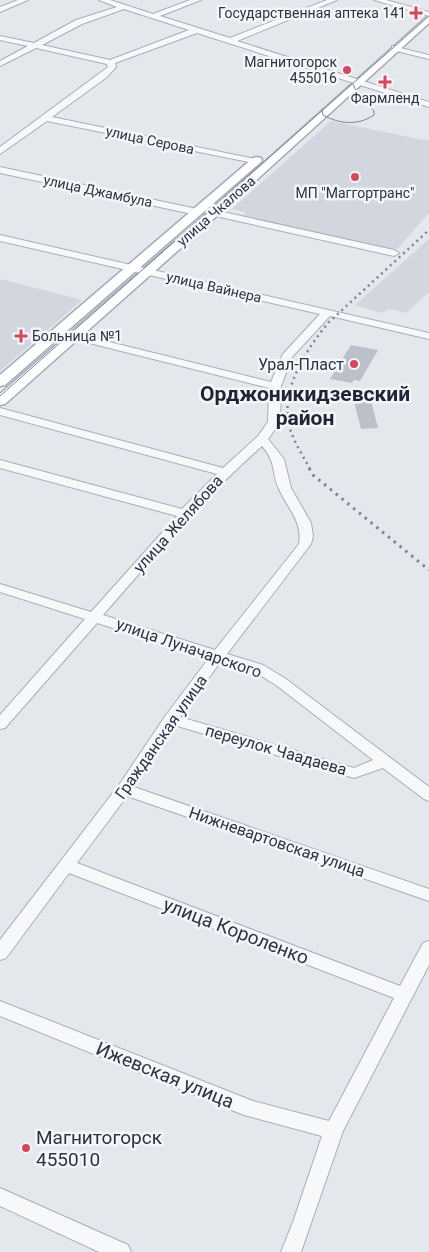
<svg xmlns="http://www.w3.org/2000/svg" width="429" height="1252" font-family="Roboto,sans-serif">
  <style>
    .built { fill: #d2d6de }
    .building { fill: #bbc0ca }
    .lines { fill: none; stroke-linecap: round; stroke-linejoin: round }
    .minor-casing { stroke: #a9aeb7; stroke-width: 2 }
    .major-casing { stroke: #a3abb8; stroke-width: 3 }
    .minor { fill: #f7f8fa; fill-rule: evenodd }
    .major { fill: #fff; fill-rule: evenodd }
    .tram { stroke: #7d8696; stroke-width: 1 }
    .rail-far1 { stroke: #7d8696; stroke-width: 2.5; stroke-dasharray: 2 4; stroke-linecap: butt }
    .rail { stroke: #7d8696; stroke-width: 3; stroke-dasharray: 2.5 5; stroke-linecap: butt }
    .poi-dot { fill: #d1495b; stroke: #f4f6f9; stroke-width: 2 }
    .labels { text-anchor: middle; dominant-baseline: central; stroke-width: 5; stroke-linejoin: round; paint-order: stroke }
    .far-poi-label { font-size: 14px; fill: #2b3445; stroke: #f4f6f9; text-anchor: end }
    .far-street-label { font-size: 14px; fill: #2b3445; stroke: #f4f6f9 }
    .poi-label { font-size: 16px; fill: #2b3445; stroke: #f4f6f9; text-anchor: end }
    .street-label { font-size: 16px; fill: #2b3445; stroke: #f4f6f9 }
    .near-street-label { font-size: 19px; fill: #2b3445; stroke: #f4f6f9 }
    .near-poi-label { font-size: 19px; fill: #2b3445; stroke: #f4f6f9; text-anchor: start }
    .district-label { font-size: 21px; font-weight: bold; fill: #1d2536; stroke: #f4f6f9 }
  </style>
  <rect width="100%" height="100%" fill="#e4e7ec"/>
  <g class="built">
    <polygon points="331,121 429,141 429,213 396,250 242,217 246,212 232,209"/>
    <polygon points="429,239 429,292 406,313 389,309 382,313 355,305"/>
    <polygon points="0,279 82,300 0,371"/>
  </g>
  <g class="building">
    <polygon points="351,345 378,350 360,381 354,380 352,383 330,379"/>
    <polygon points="371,401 378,428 361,429 354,402"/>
  </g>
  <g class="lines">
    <g class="minor-casing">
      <g id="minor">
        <polygon points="18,0 28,0 0,12 0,7"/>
        <path d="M99,0H110L153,14L190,0H201L160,16L230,38L327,0H337L237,41L429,102V107L197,33L115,63L116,67L107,77L52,117L255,159L258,160V164L47,121L0,154V147L108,67L107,64L36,48L0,66V61L28,46L0,40V36L34,43L76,20L117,7ZM124,9L189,30L110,60L42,45L82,24Z"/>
        <polygon points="374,0 386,0 429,12 429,16"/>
        <polygon points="392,46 429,55 429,59 392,50"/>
        <polygon points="0,167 197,209 202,212 197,215 0,173"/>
        <polygon points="214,210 394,250 399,253 394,256 211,215 211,211"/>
        <path d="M0,235L429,333V339L330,316L292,357L281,386L280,422L268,439L284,459L291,488L311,523L313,536L311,544L227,654L263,665L286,679L429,787V801L424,799L383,768L354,778L174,725L134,787L429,889V901L127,796L77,863L400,986L423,943L429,941V965L343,1131L301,1252H281L293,1222L322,1136L244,1115L0,1016V1001L253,1101L329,1121L394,998L69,873L6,958L0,960V940L119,785L166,715L209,658L97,623L5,728L0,729V715L85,619L0,592V584L91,612L177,516L0,468V460L182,509L217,474L0,415V408L223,468L258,436L268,422L269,388L69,338L68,336L73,333L271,382L283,354L320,314L0,241ZM262,446C277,463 271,472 279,489C287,508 303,521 299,544L215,650L103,615C154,557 204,497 262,446ZM221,661L253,671L276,685L373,760L354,768L180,717Z"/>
        <polygon points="0,1188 128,1245 131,1252 99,1252 0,1206"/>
      </g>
    </g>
    <g class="major-casing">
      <g id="major">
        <polygon points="429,15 429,23 218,215 5,404 0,405 0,394 210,211"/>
        <polygon points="257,157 261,158 262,160 261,162 5,385 0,386 0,375 253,158"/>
      </g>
    </g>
    <use href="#minor" class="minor"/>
    <use href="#major" class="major"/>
    <g class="tram">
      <path d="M322,109L323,115C339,124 358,126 374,115V111L358,95L353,84"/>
      <polyline points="0,396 429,16"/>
    </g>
    <path class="rail-far1" d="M310,469C302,454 290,436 288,420C283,385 308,347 329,322L429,230"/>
    <polyline class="rail" points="309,468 313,475 429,570"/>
  </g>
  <g class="poi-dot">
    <path d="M413.5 5.5h5v5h5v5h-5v5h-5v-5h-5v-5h5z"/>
    <circle cx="347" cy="70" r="5"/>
    <path d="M382.5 74.5h5v5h5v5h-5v5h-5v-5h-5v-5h5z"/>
    <circle cx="355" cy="177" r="5"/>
    <path d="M18.5 328.5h5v5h5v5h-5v5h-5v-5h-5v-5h5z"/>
    <circle cx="354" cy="364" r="5"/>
    <circle cx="26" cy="1148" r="5"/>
  </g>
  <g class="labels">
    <g class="far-poi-label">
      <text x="406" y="13">Государственная аптека 141</text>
      <text x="337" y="62">Магнитогорск<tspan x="337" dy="16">455016</tspan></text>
      <text x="385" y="98" text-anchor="middle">Фармленд</text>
      <text x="355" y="193" text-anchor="middle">МП "Маггортранс"</text>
      <text x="32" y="336" text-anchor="start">Больница №1</text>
    </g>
    <g class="far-street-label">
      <text transform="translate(150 140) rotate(12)">улица Серова</text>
      <text transform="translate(98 191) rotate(12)">улица Джамбула</text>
      <text transform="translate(216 211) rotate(-41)">улица Чкалова</text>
      <text transform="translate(214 287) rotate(13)">улица Вайнера</text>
    </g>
    <g class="poi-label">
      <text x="344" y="364">Урал-Пласт</text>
    </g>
    <g class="street-label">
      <text transform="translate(178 524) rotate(-48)">улица Желябова</text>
      <text transform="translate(189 648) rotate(19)">улица Луначарского</text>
      <text transform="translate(161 737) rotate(-55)">Гражданская улица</text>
      <text transform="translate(276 750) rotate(16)">переулок Чаадаева</text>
      <text transform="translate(277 842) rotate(19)">Нижневартовская улица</text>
    </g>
    <g class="near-street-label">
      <text transform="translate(236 931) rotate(21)">улица Короленко</text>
      <text transform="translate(165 1075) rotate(22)">Ижевская улица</text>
    </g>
    <g class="near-poi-label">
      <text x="36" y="1137">Магнитогорск<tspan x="36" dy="22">455010</tspan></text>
    </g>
    <g class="district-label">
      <text x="305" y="394">Орджоникидзевский<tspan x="305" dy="24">район</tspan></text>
    </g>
  </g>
</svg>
